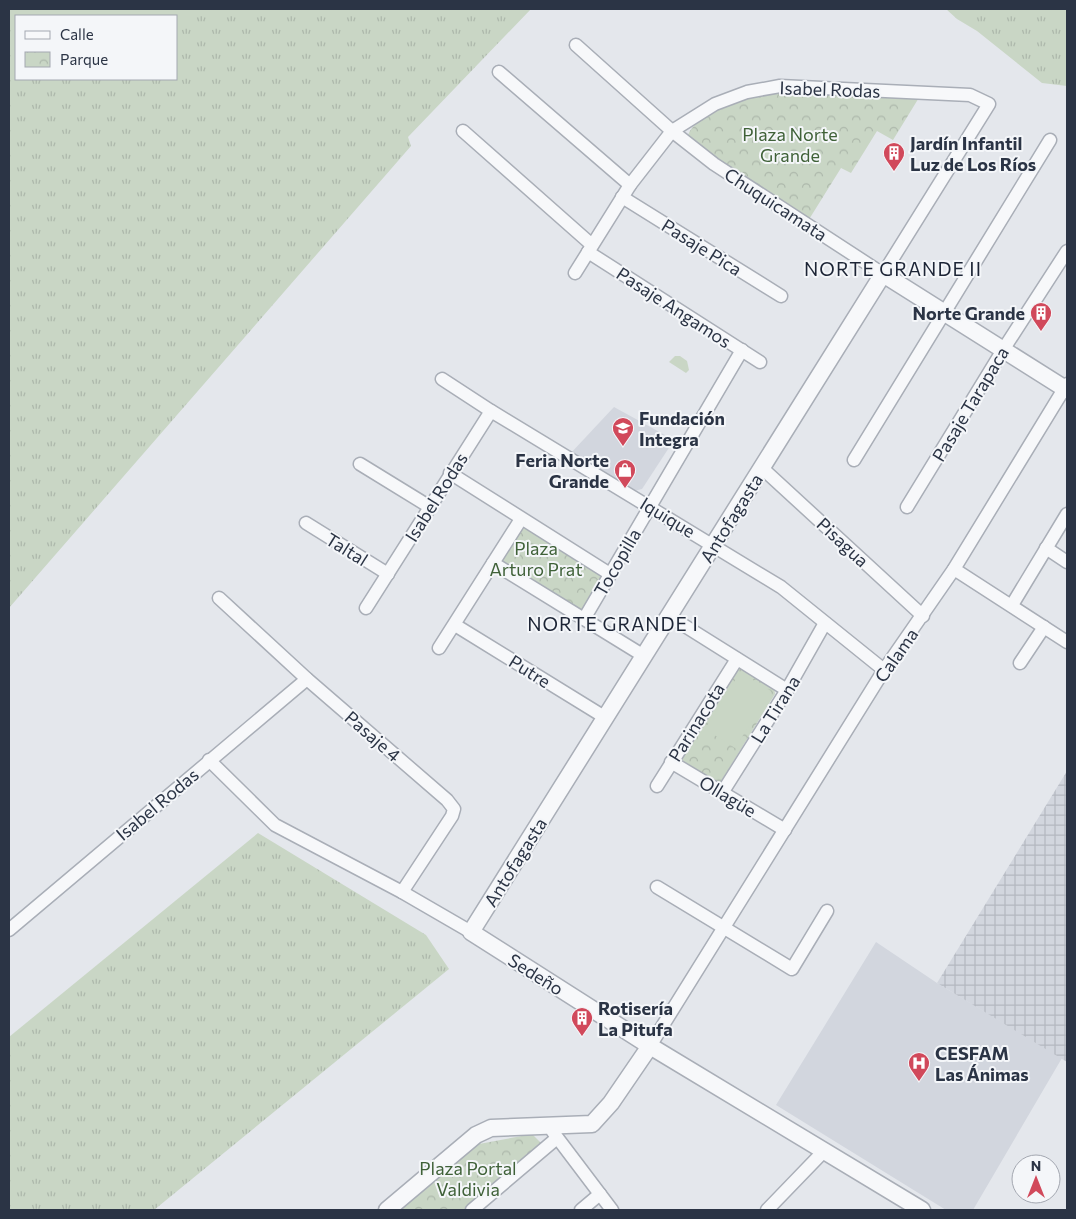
<svg xmlns="http://www.w3.org/2000/svg" width="1076" height="1219" font-family="Commissioner,sans-serif">
  <style>
    .built { fill: #d2d6de }
    .industrial { fill: url(#industrial-grid) }
    .grass { fill: url(#grass-tufts); fill-rule: evenodd }
    .park { fill: url(#park-crowns) }
    .garden { fill: #c9d6c5 }
    .lines { fill: none; stroke-linecap: round; stroke-linejoin: round }
    .minor-casing { stroke: #a9aeb7; stroke-width: 15 }
    .tertiary-casing { stroke: #a9aeb7; stroke-width: 19 }
    .minor { stroke: #f7f8fa; stroke-width: 12 }
    .tertiary { stroke: #f7f8fa; stroke-width: 16 }
    .labels { text-anchor: middle; dominant-baseline: central; stroke-width: 4; stroke-linejoin: round; paint-order: stroke }
    .street-label { font-size: 18px; fill: #2b3445; stroke: #f4f6f9 }
    .park-label { font-size: 18px; fill: #3f6138; stroke: #f4f6f9 }
    .poi-label { font-size: 18px; font-weight: bold; fill: #2b3445; stroke: #f4f6f9; text-anchor: start }
    .neighbourhood-label { font-size: 19px; letter-spacing: 1px; fill: #1d2536; stroke: #f4f6f9 }
  </style>
  <defs>
    <pattern id="industrial-grid" width="8" height="8" patternUnits="userSpaceOnUse" patternTransform="scale(1.25)"><rect width="8" height="8" fill="#d2d6de"/><path d="M0 4h8M4 0v8" fill="none" stroke="#b4b8c0"/></pattern>
    <pattern id="grass-tufts" width="24" height="20" patternUnits="userSpaceOnUse" patternTransform="scale(1.25)"><rect width="24" height="20" fill="#c9d6c5"/><path d="M3 7l-1-3M5 7V3M7 7l1-3M15 17l-1-3M17 17v-4M19 17l1-3" fill="none" stroke="#adb8ab"/></pattern>
    <pattern id="park-crowns" width="20" height="18" patternUnits="userSpaceOnUse" patternTransform="scale(1.25)"><rect width="20" height="18" fill="#c9d6c5"/><path d="M2 6a3 3 0 1 1 6 0M12 15a3 3 0 1 1 6 0" fill="none" stroke="#adb8ab"/></pattern>
  </defs>
  <rect width="100%" height="100%" fill="#e4e7ec"/>
  <g class="built">
    <polygon points="614,407 674,440 642,489 634,491 570,454"/>
    <polygon points="876,942 937,983 1062,1058 973,1210 946,1210 776,1105"/>
  </g>
  <polygon class="industrial" points="1067,771 1067,1062 937,983"/>
  <g class="grass">
    <path d="M9,9H531L408,137L411,146L9,608ZM16,16H176V79H16Z"/>
    <polygon points="946,9 1067,9 1067,86 1042,83 977,31 957,19"/>
    <polygon points="258,833 426,935 449,969 154,1210 9,1210 9,1037"/>
  </g>
  <g class="park">
    <path d="M783,89L920,96L893,140L877,131L851,173L841,168L808,221L722,167L688,135C698,110 758,95 783,89Z"/>
    <polygon points="529,528 602,573 604,580 585,610 580,611 505,566 502,559 519,530"/>
    <polygon points="741,667 774,686 775,694 720,783 682,762 681,754 734,669"/>
    <polygon points="532,1134 542,1144 464,1210 398,1210 464,1154 479,1144"/>
  </g>
  <g class="garden">
    <polygon points="675,356 680,356 687,361 689,370 686,373 669,362"/>
    <polygon points="740,672 771,691 735,748 705,729"/>
  </g>
  <g class="lines">
    <g class="minor-casing">
      <g id="minor">
        <polyline points="499,72 630,185"/>
        <polyline points="463,131 592,245"/>
        <polyline points="622,197 781,296"/>
        <polyline points="588,252 760,362"/>
        <polyline points="575,273 630,185 672,131 715,104 747,92 780,86 970,95 989,104 883,274 714,164 672,131 576,45"/>
        <polyline points="442,379 491,411 781,587 884,670"/>
        <polyline points="854,460 1050,140"/>
        <polyline points="360,464 430,507"/>
        <polyline points="762,468 923,616"/>
        <polyline points="450,473 610,574"/>
        <polyline points="907,507 1003,350 1067,251"/>
        <polyline points="306,523 388,574"/>
        <polyline points="1046,548 1067,562"/>
        <polyline points="493,563 644,656"/>
        <polyline points="954,569 1067,642"/>
        <polyline points="219,598 307,679 447,800 454,809 452,816 402,892"/>
        <polyline points="1012,605 1067,514"/>
        <polyline points="366,608 491,411"/>
        <polyline points="669,616 787,690"/>
        <polyline points="584,619 742,350"/>
        <polyline points="455,625 606,718"/>
        <polyline points="439,648 521,519"/>
        <polyline points="1020,663 1044,627"/>
        <polyline points="209,760 275,825 402,892 471,932"/>
        <polyline points="671,762 785,830"/>
        <polyline points="657,786 737,659"/>
        <polyline points="722,793 787,690 825,623"/>
        <polyline points="657,887 792,969 827,911"/>
        <polyline points="9,930 307,679"/>
        <polyline points="650,1046 884,670 954,569 1067,384"/>
        <polyline points="553,1132 612,1210"/>
        <polyline points="472,1210 557,1138"/>
        <polyline points="581,1210 600,1194"/>
        <polyline points="767,1210 824,1151"/>
      </g>
    </g>
    <g class="tertiary-casing">
      <g id="tertiary">
        <polyline points="387,1210 476,1135 491,1128 592,1124 611,1103 650,1046"/>
        <polyline points="922,1210 650,1046 471,932 883,274 1067,390"/>
      </g>
    </g>
    <use href="#minor" class="minor"/>
    <use href="#tertiary" class="tertiary"/>
  </g>
  <defs>
    <g id="building-pin" transform="scale(1.125)"><path d="M0 17L-7.5 6A9.5 9.5 0 1 1 7.5 6Z" fill="#d1495b" stroke="#f4f6f9"/><path d="M-4-6H4V6H1V3H-1V6H-4ZM-2.5-4.3h1.7v1.8h-1.7ZM.8-4.3h1.7v1.8H.8ZM-2.5-1h1.7V.8h-1.7ZM.8-1h1.7V.8H.8Z" fill="#fff"/></g>
    <g id="school-pin" transform="scale(1.125)"><path d="M0 17L-7.5 6A9.5 9.5 0 1 1 7.5 6Z" fill="#d1495b" stroke="#f4f6f9"/><path d="M0-5L7-2L0 1L-7-2ZM-4 1L0 2.5L4 1V4Q0 6-4 4Z" fill="#fff"/></g>
    <g id="shop-pin" transform="scale(1.125)"><path d="M0 17L-7.5 6A9.5 9.5 0 1 1 7.5 6Z" fill="#d1495b" stroke="#f4f6f9"/><path d="M-5-2.5h2.3a2.7 3.5 0 0 1 5.4 0H5L5.5 6h-11ZM-1.5-2.5h3a1.5 2.3 0 0 0-3 0Z" fill="#fff"/></g>
    <g id="hospital-pin" transform="scale(1.125)"><path d="M0 17L-7.5 6A9.5 9.5 0 1 1 7.5 6Z" fill="#d1495b" stroke="#f4f6f9"/><path d="M-5-5h3v3.5h4V-5h3V5h-3V1.5h-4V5h-3Z" fill="#fff"/></g>
  </defs>
  <g fill-rule="evenodd">
    <use href="#building-pin" x="894" y="153"/>
    <use href="#building-pin" x="1041" y="313"/>
    <use href="#school-pin" x="623" y="428"/>
    <use href="#shop-pin" x="625" y="470"/>
    <use href="#building-pin" x="582" y="1018"/>
    <use href="#hospital-pin" x="919" y="1063"/>
  </g>
  <g class="labels">
    <g class="street-label">
      <text transform="translate(830 89) rotate(2)">Isabel Rodas</text>
      <text transform="translate(776 204) rotate(33)">Chuquicamata</text>
      <text transform="translate(702 247) rotate(32)">Pasaje Pica</text>
      <text transform="translate(674 307) rotate(33)">Pasaje Angamos</text>
      <text transform="translate(970 404) rotate(-59)">Pasaje Tarapaca</text>
      <text transform="translate(436 497) rotate(-58)">Isabel Rodas</text>
      <text transform="translate(668 517) rotate(31)">Iquique</text>
      <text transform="translate(731 518) rotate(-58)">Antofagasta</text>
      <text transform="translate(843 542) rotate(43)">Pisagua</text>
      <text transform="translate(347 549) rotate(32)">Taltal</text>
      <text transform="translate(617 562) rotate(-60)">Tocopilla</text>
      <text transform="translate(896 655) rotate(-55)">Calama</text>
      <text transform="translate(530 671) rotate(32)">Putre</text>
      <text transform="translate(775 709) rotate(-58)">La Tirana</text>
      <text transform="translate(696 722) rotate(-58)">Parinacota</text>
      <text transform="translate(373 736) rotate(41)">Pasaje 4</text>
      <text transform="translate(728 796) rotate(31)">Ollagüe</text>
      <text transform="translate(157 804) rotate(-40)">Isabel Rodas</text>
      <text transform="translate(515 862) rotate(-58)">Antofagasta</text>
      <text transform="translate(536 974) rotate(32)">Sedeño</text>
    </g>
    <g class="park-label">
      <text x="790" y="134">Plaza Norte<tspan x="790" dy="21">Grande</tspan></text>
      <text x="536" y="548">Plaza<tspan x="536" dy="21">Arturo Prat</tspan></text>
      <text x="468" y="1168">Plaza Portal<tspan x="468" dy="21">Valdivia</tspan></text>
    </g>
    <g class="poi-label">
      <text x="910" y="143">Jardín Infantil<tspan x="910" dy="21">Luz de Los Ríos</tspan></text>
      <text x="1025" y="313" text-anchor="end">Norte Grande</text>
      <text x="639" y="418">Fundación<tspan x="639" dy="21">Integra</tspan></text>
      <text x="609" y="460" text-anchor="end">Feria Norte<tspan x="609" dy="21">Grande</tspan></text>
      <text x="598" y="1008">Rotisería<tspan x="598" dy="21">La Pitufa</tspan></text>
      <text x="935" y="1053">CESFAM<tspan x="935" dy="21">Las Ánimas</tspan></text>
    </g>
    <g class="neighbourhood-label">
      <text x="893" y="268">NORTE GRANDE II</text>
      <text x="613" y="623">NORTE GRANDE I</text>
    </g>
  </g>
  <rect width="1076" height="1219" fill="none" stroke="#2b3445" stroke-width="20"/>
  <rect x="15" y="15" width="162" height="65" fill="#f4f6f9" stroke="#a4a8b1"/>
  <rect x="25" y="31" width="25" height="8" fill="#f7f8fa" stroke="#a4a8b1"/>
  <text x="60" y="40" font-size="15" fill="#2b3445">Calle</text>
  <rect x="25" y="52" width="25" height="15" fill="url(#park-crowns)" stroke="#a4a8b1"/>
  <text x="60" y="65" font-size="15" fill="#2b3445">Parque</text>
  <g transform="translate(1036 1179)"><circle r="24" fill="#f4f6f9" stroke="#a4a8b1"/>
  <path d="M0-4L9 19L0 12L-9 19Z" fill="#d1495b"/>
  <text y="-8" font-size="14" font-weight="bold" text-anchor="middle" fill="#2b3445">N</text>
  </g>
</svg>
